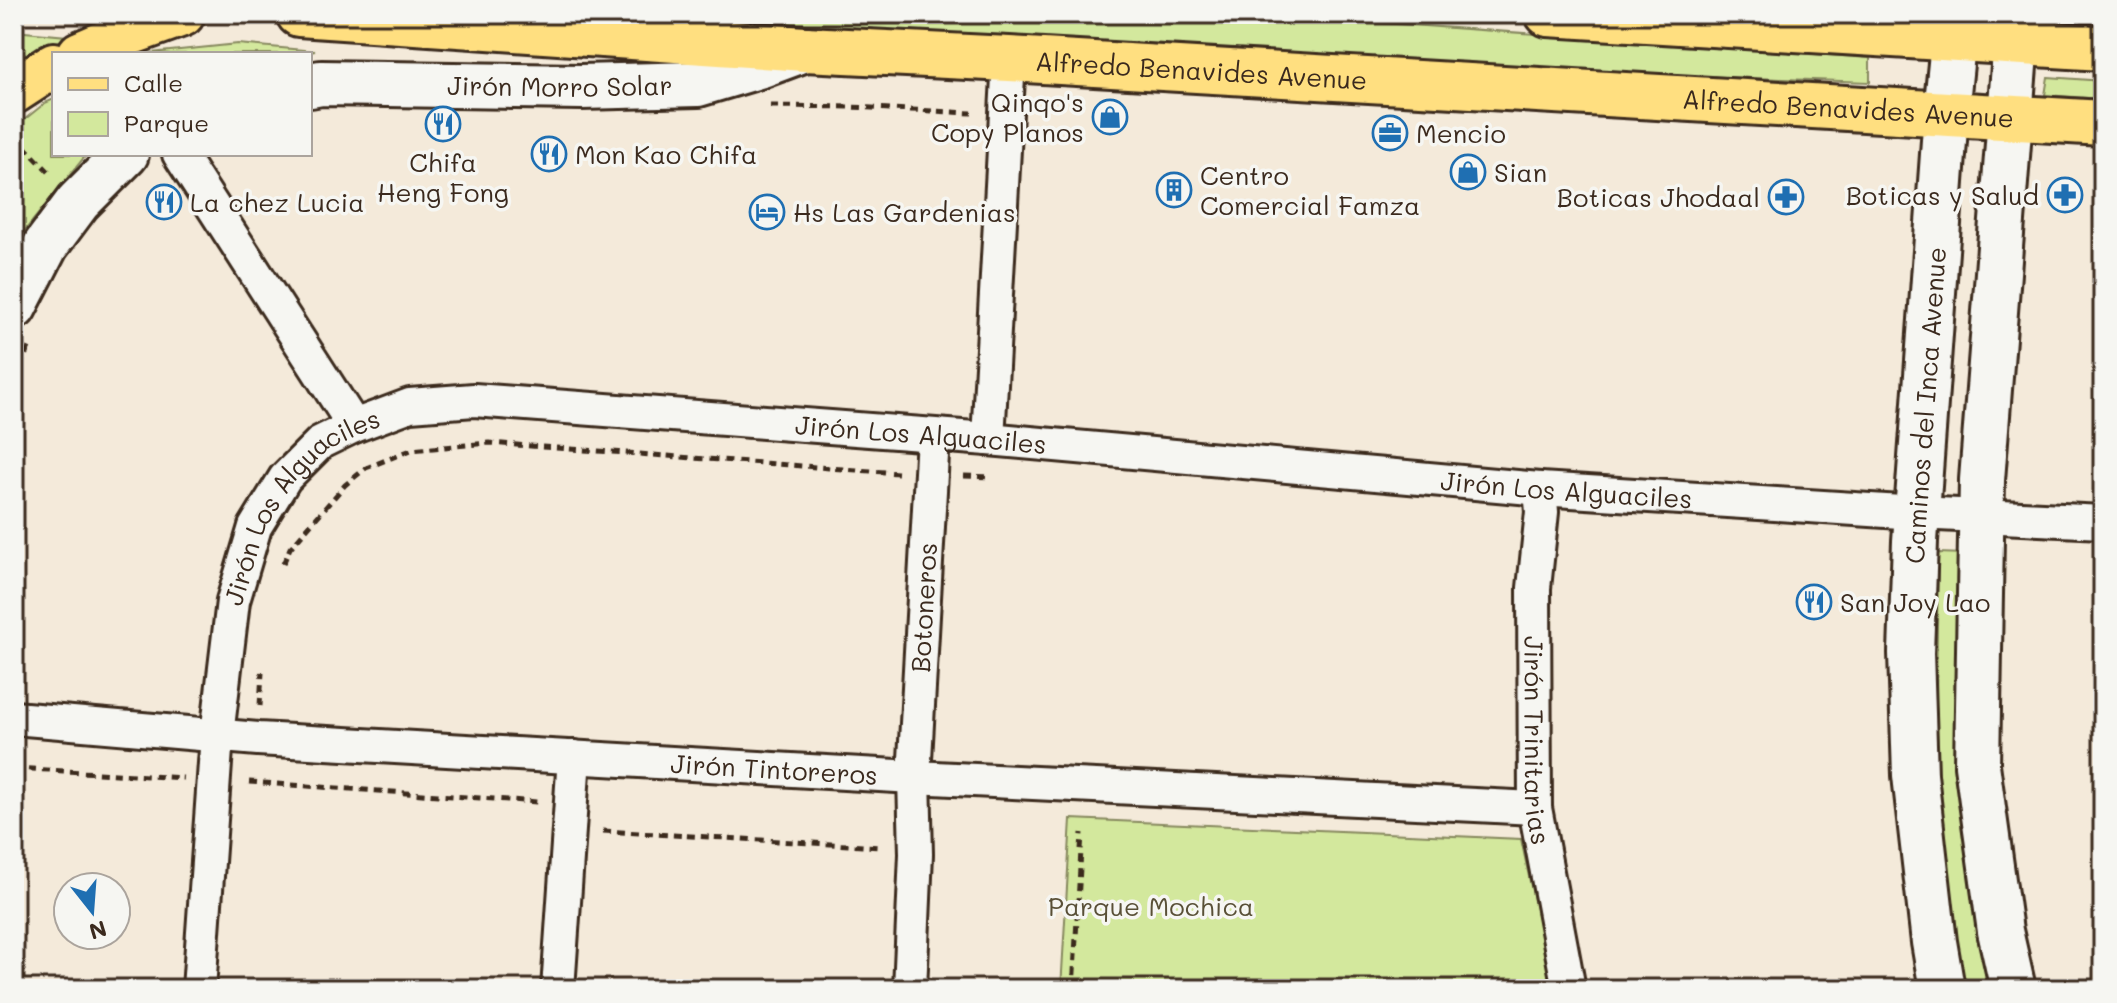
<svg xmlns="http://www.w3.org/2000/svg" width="2117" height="1003" font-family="Mali,sans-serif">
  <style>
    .green { fill: #d3e89d; stroke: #87895e; stroke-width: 2 }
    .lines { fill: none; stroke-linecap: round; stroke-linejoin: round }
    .street-casing { stroke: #3b2a1e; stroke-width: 38 }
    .secondary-casing { stroke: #3b2a1e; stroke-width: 50 }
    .primary-casing { stroke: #3b2a1e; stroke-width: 50 }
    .highway-casing { stroke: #3b2a1e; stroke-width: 50 }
    .path { stroke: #3b2a1e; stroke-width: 5; stroke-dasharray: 8 6; stroke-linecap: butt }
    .street { stroke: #f6f6f2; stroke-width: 32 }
    .secondary { stroke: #f6f6f2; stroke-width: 44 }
    .primary { stroke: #ffdf80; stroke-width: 44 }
    .highway { stroke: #ffdf80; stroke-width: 44 }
    .labels { text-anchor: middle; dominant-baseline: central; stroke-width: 7; stroke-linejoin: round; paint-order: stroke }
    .street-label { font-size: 26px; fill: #3b2a1e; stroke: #f6f6f2 }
    .poi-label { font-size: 26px; fill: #3b2a1e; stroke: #f6f6f2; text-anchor: start }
    .park-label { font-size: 26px; fill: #595037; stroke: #f6f6f2 }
  </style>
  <rect width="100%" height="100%" fill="#f4eada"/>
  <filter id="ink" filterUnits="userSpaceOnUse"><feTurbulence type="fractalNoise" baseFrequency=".0125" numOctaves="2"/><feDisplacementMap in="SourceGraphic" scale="16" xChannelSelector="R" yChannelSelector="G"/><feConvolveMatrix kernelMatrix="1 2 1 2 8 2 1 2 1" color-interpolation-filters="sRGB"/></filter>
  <g filter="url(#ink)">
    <g class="green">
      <polygon points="653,14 1259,14 1870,58 1870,82 1385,65"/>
      <polygon points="14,31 88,38 14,71"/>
      <polygon points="238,44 315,51 301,54 141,54"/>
      <polygon points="2048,77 2103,81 2103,99 2045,95"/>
      <polygon points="54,99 54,154 87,154 14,244 14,128 45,103"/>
      <polygon points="1938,553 1964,554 1994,989 1963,989 1951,937 1935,772"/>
      <polygon points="1071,819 1521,839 1553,989 1061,989"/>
    </g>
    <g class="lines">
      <g class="street-casing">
        <g id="street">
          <polyline points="179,154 354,426"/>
          <polyline points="988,439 1009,59"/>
          <path id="s1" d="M1540,489L1542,512L1534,588L1535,808L1569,989"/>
          <path id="s2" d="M14,718L258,739L914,777L1535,808"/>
          <path id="s3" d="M199,989L217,735L233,601L255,527L285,478L321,442L354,426L410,405L474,400L988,439L1540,489L1917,513L2103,522"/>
          <polyline points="558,989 574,757"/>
          <path id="s4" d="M910,989L916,854L914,777L933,437"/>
        </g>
      </g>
      <g class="secondary-casing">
        <g id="secondary">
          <path id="s5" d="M310,85L321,83L581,87L698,84L762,65L805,49"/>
          <polyline points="14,307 46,245 78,202 126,154"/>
          <path id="s6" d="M1942,989L1934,942L1915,775L1911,653L1915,541L1946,113L1956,14"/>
          <polyline points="2013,989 2000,931 1977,765 1982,480 2018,14"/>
        </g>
      </g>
      <g class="primary-casing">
        <g id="primary">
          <path id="s7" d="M299,14L805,49L1009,59L2103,123"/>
          <polyline points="1548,14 2103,48"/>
        </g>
      </g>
      <g class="highway-casing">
        <g id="highway">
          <polyline points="80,54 129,33 182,14"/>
          <polyline points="14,91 54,65"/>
        </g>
      </g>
      <g class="path">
        <polyline points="770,106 851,107 972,113"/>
        <polyline points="14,136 52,175"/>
        <polyline points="14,380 30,345"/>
        <polyline points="964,476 990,477"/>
        <polyline points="283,564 290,548 345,485 366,468 411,450 489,443 898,473"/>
        <polyline points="260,706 262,672"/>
        <polyline points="14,768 183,778"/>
        <polyline points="249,782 538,802"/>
        <polyline points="603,831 882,847"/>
        <polyline points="1073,989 1082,833"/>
      </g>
      <use href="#street" class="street"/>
      <use href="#secondary" class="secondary"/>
      <use href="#primary" class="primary"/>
      <use href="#highway" class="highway"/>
    </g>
  </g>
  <defs>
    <g id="shop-ring" transform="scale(1.8)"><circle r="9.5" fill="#f6f6f2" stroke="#1f6fb2" stroke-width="1.5"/><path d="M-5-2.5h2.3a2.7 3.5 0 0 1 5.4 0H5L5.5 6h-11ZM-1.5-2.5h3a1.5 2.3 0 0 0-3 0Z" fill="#1f6fb2"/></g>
    <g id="restaurant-ring" transform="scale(1.8)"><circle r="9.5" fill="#f6f6f2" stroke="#1f6fb2" stroke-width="1.5"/><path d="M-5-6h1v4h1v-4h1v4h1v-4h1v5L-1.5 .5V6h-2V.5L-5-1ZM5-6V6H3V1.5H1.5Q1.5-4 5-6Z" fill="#1f6fb2"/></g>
    <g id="office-ring" transform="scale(1.8)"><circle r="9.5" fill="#f6f6f2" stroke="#1f6fb2" stroke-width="1.5"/><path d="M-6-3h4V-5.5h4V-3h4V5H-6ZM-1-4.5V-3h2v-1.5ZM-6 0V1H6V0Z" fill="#1f6fb2"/></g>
    <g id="building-ring" transform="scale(1.8)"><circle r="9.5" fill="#f6f6f2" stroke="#1f6fb2" stroke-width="1.5"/><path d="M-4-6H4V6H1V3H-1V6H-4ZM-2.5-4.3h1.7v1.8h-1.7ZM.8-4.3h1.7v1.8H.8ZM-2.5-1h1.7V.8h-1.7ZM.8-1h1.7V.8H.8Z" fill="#1f6fb2"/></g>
    <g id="pharmacy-ring" transform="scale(1.8)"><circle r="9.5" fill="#f6f6f2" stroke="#1f6fb2" stroke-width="1.5"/><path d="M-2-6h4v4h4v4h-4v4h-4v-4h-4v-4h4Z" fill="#1f6fb2"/></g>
    <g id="hotel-ring" transform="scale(1.8)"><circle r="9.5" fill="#f6f6f2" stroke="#1f6fb2" stroke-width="1.5"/><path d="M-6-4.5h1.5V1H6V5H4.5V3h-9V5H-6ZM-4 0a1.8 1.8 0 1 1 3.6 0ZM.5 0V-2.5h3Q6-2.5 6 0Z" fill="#1f6fb2"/></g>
  </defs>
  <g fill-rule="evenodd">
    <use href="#shop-ring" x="1110" y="117"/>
    <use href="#restaurant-ring" x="443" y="124"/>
    <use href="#office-ring" x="1390" y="133"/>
    <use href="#restaurant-ring" x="549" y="154"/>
    <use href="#shop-ring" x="1468" y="172"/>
    <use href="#building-ring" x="1174" y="190"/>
    <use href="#pharmacy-ring" x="2065" y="195"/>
    <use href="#pharmacy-ring" x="1786" y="197"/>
    <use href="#restaurant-ring" x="164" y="202"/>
    <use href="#hotel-ring" x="767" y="212"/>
    <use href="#restaurant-ring" x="1814" y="602"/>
  </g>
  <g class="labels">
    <g class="street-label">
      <text stroke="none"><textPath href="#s7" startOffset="904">Alfredo Benavides Avenue</textPath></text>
      <text stroke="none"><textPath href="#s5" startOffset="250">Jirón Morro Solar</textPath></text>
      <text stroke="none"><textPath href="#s7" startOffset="1552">Alfredo Benavides Avenue</textPath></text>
      <text stroke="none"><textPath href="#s6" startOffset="586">Caminos del Inca Avenue</textPath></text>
      <text stroke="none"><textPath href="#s3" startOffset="1184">Jirón Los Alguaciles</textPath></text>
      <text stroke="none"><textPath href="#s3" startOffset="1832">Jirón Los Alguaciles</textPath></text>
      <text stroke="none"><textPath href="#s3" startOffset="512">Jirón Los Alguaciles</textPath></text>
      <text stroke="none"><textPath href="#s4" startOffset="382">Botoneros</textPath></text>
      <text stroke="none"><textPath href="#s1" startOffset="252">Jirón Trinitarias</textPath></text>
      <text stroke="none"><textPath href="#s2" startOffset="762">Jirón Tintoreros</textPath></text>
    </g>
    <g class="poi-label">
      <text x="1084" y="102" text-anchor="end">Qinqo's<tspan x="1084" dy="30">Copy Planos</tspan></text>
      <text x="1416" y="133">Mencio</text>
      <text x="575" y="154">Mon Kao Chifa</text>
      <text x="443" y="162" text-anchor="middle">Chifa<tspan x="443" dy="30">Heng Fong</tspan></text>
      <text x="1494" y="172">Sian</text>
      <text x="1200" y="175">Centro<tspan x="1200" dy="30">Comercial Famza</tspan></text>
      <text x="2039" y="195" text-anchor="end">Boticas y Salud</text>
      <text x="1760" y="197" text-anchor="end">Boticas Jhodaal</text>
      <text x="190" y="202">La chez Lucia</text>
      <text x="793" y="212">Hs Las Gardenias</text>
      <text x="1840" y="602">San Joy Lao</text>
    </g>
    <g class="park-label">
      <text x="1151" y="906">Parque Mochica</text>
    </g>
  </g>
  <rect width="2117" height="1003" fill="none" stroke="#f6f6f2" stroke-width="48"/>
  <rect x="24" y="24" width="2069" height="955" fill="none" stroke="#3b2a1e" stroke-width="3" filter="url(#ink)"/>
  <rect x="52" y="52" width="260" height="104" fill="#f6f6f2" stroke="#aba49d" stroke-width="2"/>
  <rect x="68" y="78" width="40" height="12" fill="#ffdf80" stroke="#aba49d" stroke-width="2"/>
  <text x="124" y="92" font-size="24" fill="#3b2a1e">Calle</text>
  <rect x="68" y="112" width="40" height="24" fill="#d3e89d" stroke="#aba49d" stroke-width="2"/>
  <text x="124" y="132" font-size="24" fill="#3b2a1e">Parque</text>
  <g transform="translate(92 911) rotate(163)"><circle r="38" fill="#f6f6f2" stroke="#aba49d" stroke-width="2"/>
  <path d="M0-6L14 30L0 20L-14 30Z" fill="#1f6fb2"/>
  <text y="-12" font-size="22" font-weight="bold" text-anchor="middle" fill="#3b2a1e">N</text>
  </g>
</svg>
